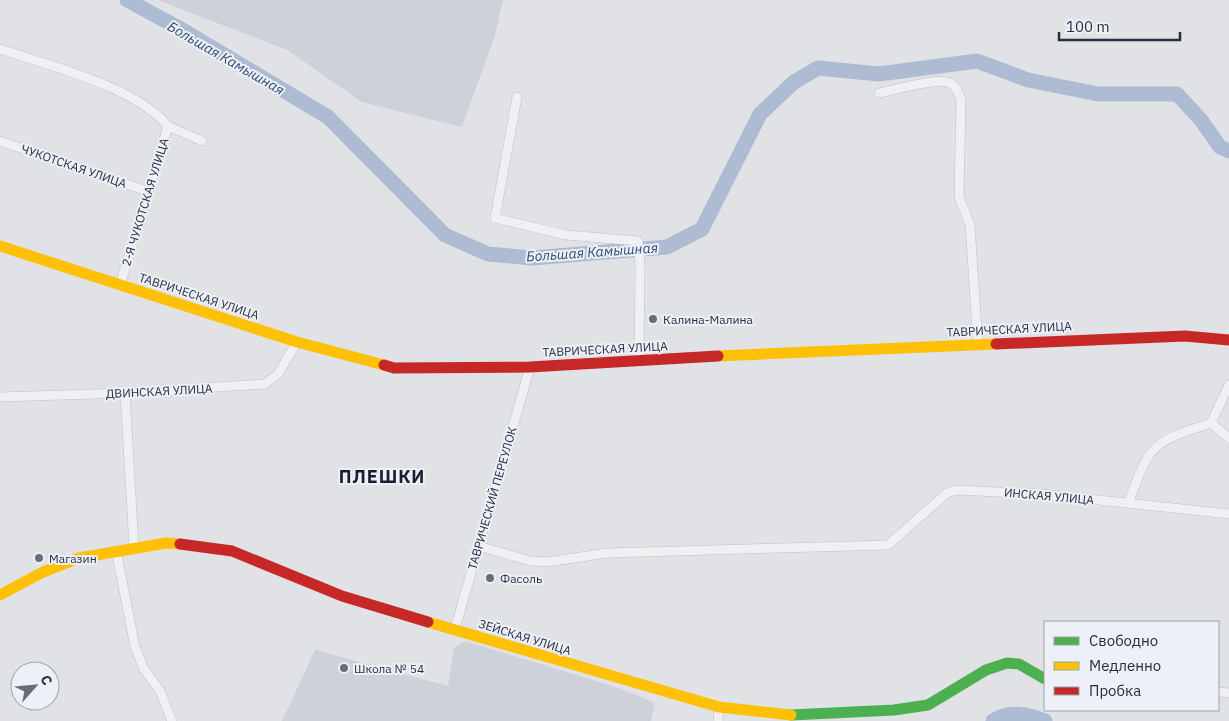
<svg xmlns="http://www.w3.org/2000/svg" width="1229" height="721" font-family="'IBM Plex Sans',sans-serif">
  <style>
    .built { fill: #ced1d9 }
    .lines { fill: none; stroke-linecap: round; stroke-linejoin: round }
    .river { stroke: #adbcd2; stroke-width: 15 }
    .street-casing { stroke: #bec0c4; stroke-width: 10 }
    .street { stroke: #f0f0f2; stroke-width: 9 }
    .fast { stroke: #4caf50; stroke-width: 11 }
    .slow { stroke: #ffc107; stroke-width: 11 }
    .jam { stroke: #c62828; stroke-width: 11 }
    .poi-dot { fill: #676d7a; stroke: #edf0f6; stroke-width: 2 }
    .labels { text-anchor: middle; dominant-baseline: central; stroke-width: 4; stroke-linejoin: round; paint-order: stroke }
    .street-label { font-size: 12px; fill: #262e40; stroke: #edf0f6 }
    .poi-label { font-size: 12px; fill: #262e40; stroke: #edf0f6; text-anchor: start }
    .water-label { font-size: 14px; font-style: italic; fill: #2f4a75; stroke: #edf0f6 }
    .district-label { font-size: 18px; font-weight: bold; letter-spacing: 1px; fill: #191f30; stroke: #edf0f6 }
  </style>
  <rect width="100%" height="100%" fill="#e0e2e6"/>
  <g class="built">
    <polygon points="158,0 503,0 495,35 462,127 362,102 287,50"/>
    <polygon points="465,641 619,688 655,703 651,721 282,721 315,650 448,686 454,648"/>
  </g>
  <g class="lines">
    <g class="river">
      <polyline points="127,0 179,28 328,117 445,235 488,254 532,258 667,247 702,229 760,114 794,82 818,68 879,74 977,61 1028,80 1098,94 1177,94 1201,120 1220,147 1229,151"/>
      <path d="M993,721C1009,710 1027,714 1045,721"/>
    </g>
    <g class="street-casing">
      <g id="street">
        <path d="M0,49C48,65 136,87 168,126L120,285"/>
        <path d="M879,93C895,90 937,77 950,83C957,86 958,93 961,99L959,197L970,225L978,345"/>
        <polyline points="517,97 495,218 566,235 638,241 640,265 639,359"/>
        <polyline points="168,126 202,141"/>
        <polyline points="0,141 147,191"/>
        <polyline points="125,393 134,547"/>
        <polyline points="0,397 125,393 265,384 278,374 297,342"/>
        <polyline points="1211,423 1229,438"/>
        <path d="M1128,503C1135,487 1140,467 1151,453C1163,436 1192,430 1211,423L1229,385"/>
        <polyline points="478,546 530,561 547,562 607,553 888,545 947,493 956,490 1042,494 1229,514"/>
        <polyline points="116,550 135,647 144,669 160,691 172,721"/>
        <polyline points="455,629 530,367"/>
        <polyline points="1218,692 1229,693"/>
        <polyline points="718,721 719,707"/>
      </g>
    </g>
    <use href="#street" class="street"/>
    <polyline class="fast" points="791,715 894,710 928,705 986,670 1007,663 1019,664 1045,679"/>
    <g class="slow">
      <polyline points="0,246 297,342 384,365"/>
      <polyline points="718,356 996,344"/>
      <polyline points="0,595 43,572 79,558 166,543 180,544"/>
      <polyline points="428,622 719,707 791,715"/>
    </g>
    <g class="jam">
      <polyline points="996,344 1185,336 1229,340"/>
      <polyline points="384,365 394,368 530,367 718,356"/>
      <polyline points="180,544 232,551 342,596 428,622"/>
    </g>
  </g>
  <g class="poi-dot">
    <circle cx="653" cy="319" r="5"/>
    <circle cx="39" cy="558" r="5"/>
    <circle cx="490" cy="578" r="5"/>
    <circle cx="344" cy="668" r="5"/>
  </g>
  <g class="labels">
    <g class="street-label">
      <text transform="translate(74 166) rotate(19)">ЧУКОТСКАЯ УЛИЦА</text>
      <text transform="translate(145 202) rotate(-73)">2-Я ЧУКОТСКАЯ УЛИЦА</text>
      <text transform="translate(199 296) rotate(18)">ТАВРИЧЕСКАЯ УЛИЦА</text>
      <text transform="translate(1009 329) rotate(-3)">ТАВРИЧЕСКАЯ УЛИЦА</text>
      <text transform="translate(605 349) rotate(-3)">ТАВРИЧЕСКАЯ УЛИЦА</text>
      <text transform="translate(159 391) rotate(-3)">ДВИНСКАЯ УЛИЦА</text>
      <text transform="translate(1049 496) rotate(5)">ИНСКАЯ УЛИЦА</text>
      <text transform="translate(492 498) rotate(-74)">ТАВРИЧЕСКИЙ ПЕРЕУЛОК</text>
      <text transform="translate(525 637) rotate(17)">ЗЕЙСКАЯ УЛИЦА</text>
    </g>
    <g class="poi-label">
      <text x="663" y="319">Калина-Малина</text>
      <text x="49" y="558">Магазин</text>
      <text x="500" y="578">Фасоль</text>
      <text x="354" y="668">Школа № 54</text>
    </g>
    <g class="water-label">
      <text transform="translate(226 58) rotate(30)">Большая Камышная</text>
      <text transform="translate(592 252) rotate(-4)">Большая Камышная</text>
    </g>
    <g class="district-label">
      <text x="382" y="476">ПЛЕШКИ</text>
    </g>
  </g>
  <rect x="1044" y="621" width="175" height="90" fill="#edf0f6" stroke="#9da2ad"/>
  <rect x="1054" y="637" width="25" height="8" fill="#4caf50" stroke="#9da2ad"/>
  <text x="1089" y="646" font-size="15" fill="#262e40">Свободно</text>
  <rect x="1054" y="662" width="25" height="8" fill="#ffc107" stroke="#9da2ad"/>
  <text x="1089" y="671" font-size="15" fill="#262e40">Медленно</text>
  <rect x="1054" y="687" width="25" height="8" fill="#c62828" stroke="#9da2ad"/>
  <text x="1089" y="696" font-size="15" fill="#262e40">Пробка</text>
  <g transform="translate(35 686) rotate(63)"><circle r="24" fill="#edf0f6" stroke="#9da2ad"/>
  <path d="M0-4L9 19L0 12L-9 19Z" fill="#676d7a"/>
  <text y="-8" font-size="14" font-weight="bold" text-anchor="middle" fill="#262e40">С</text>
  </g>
  <path d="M1059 32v8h121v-8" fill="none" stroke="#262e40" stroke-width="2.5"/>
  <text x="1066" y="32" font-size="15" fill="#262e40" stroke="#edf0f6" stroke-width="4" paint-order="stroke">100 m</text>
</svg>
